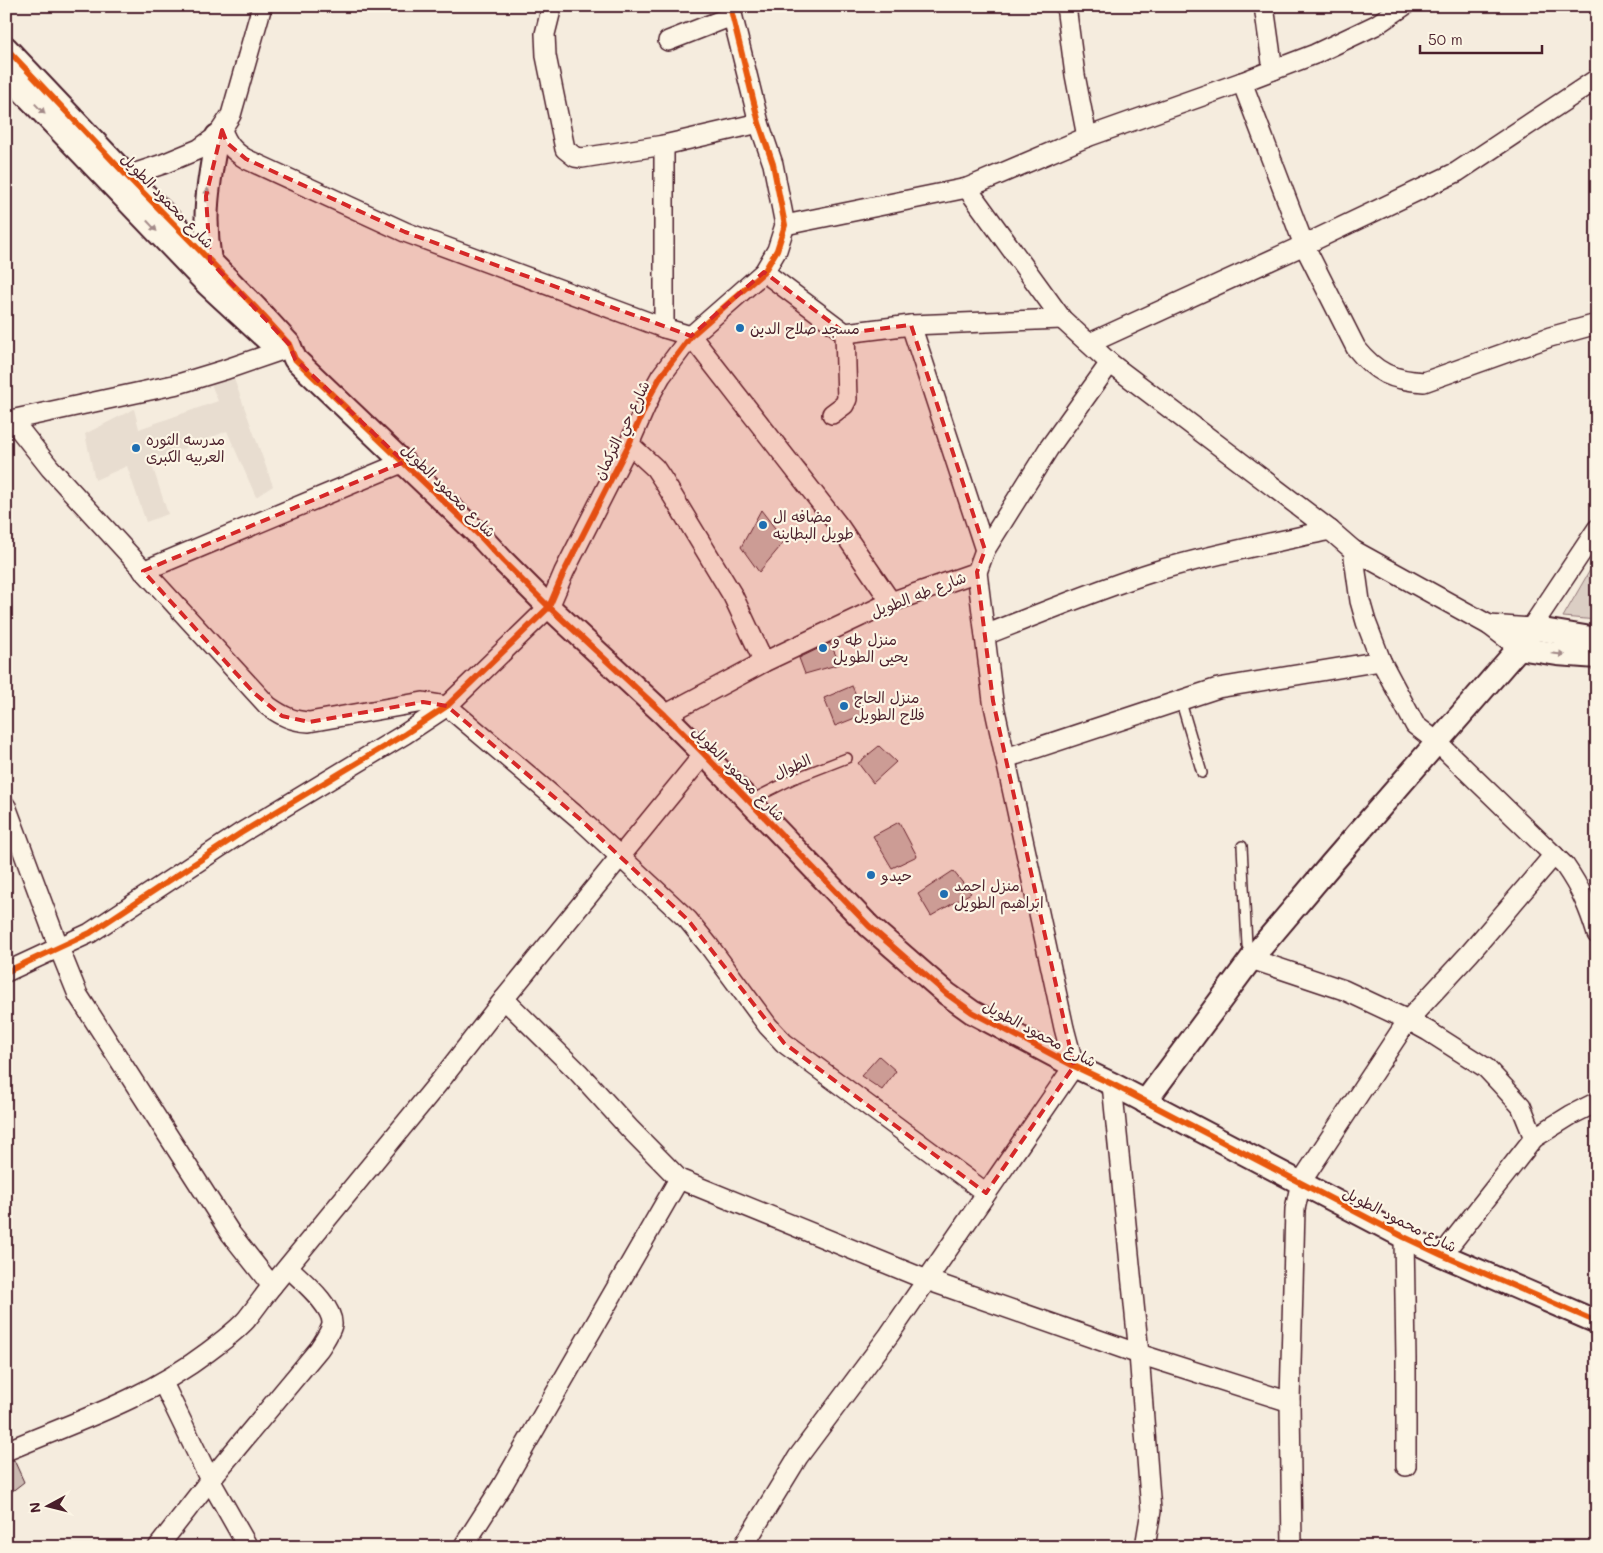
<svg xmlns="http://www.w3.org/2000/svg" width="1603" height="1553" font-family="Mali,'Playpen Sans Arabic',sans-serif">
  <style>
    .built { fill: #e8ddd0 }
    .green { fill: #dbcec4; stroke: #927678 }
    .building { fill: #cab9b1; stroke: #4a1f2b }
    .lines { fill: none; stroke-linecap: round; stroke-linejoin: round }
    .service-casing { stroke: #4a1f2b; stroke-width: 12 }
    .minor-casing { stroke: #4a1f2b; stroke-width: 22 }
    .tertiary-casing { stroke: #4a1f2b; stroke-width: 26 }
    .service { stroke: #fcf5e5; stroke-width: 9 }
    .minor { stroke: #fcf5e5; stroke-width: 19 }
    .tertiary { stroke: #fcf5e5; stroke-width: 22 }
    .cycleway-casing { stroke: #fcf5e5; stroke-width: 9 }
    .cycleway { stroke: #e8590c; stroke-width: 6 }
    .oneway { fill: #a38a88 }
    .marked { fill: #d62828; fill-opacity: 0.2; stroke: #d62828; stroke-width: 4; stroke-dasharray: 10 6; stroke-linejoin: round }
    .poi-dot { fill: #1f6fb2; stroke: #fcf5e5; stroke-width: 2 }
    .labels { text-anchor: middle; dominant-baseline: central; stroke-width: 4.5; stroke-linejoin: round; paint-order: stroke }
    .street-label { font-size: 15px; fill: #4a1f2b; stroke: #fcf5e5 }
    .poi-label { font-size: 15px; fill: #4a1f2b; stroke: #fcf5e5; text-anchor: start }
  </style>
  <rect width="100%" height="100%" fill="#f5ecde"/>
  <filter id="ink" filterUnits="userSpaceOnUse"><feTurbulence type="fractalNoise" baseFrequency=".02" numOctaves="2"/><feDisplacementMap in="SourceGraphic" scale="10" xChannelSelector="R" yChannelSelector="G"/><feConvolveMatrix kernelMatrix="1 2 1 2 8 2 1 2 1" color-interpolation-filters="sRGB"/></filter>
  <g filter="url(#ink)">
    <polygon class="built" points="234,379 273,486 256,497 227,431 151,462 168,514 146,522 127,466 95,480 85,434 134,409 139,429 218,401 211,384"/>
    <polygon class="green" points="1597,558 1597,620 1563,617"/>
    <g class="building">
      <polygon points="761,510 785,541 759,572 741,547"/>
      <polygon points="830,643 840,664 805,674 799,658"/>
      <polygon points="852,686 865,714 835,726 824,698"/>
      <polygon points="879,746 896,762 873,783 858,763"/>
      <polygon points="899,822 917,856 892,868 873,836"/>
      <polygon points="953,871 971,893 931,916 918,894"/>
      <polygon points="879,1056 896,1071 882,1090 861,1076"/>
      <polygon points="14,1460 24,1482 6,1496 6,1462"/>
    </g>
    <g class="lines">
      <g class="service-casing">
        <g id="service">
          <polyline points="1180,699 1202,773"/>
          <polyline points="749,801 793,779 847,758"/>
          <polyline points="1242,846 1247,945 1251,955"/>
        </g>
      </g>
      <g class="minor-casing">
        <g id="minor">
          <polyline points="552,6 545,34 546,56 565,149 575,157 582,158 664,145 759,123"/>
          <polyline points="1066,6 1075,75 1087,137"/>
          <polyline points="1264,6 1273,70"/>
          <polyline points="668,41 732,16"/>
          <path d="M1242,82L1304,245L1356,348C1376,373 1392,380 1424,382L1550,337L1597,324"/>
          <path d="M222,130C227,144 233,151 246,159L405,232L664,328L691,336L839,526L891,602"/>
          <polyline points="127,176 163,164 199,149 217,136 231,115 262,6"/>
          <polyline points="967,188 1062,319 1110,363 1330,530 1353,550 1489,625 1519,648"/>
          <polyline points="785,225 967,188 1087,137 1242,82 1315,54 1376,25 1404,6"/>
          <polyline points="764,272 845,333 911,325 1062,319"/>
          <polyline points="911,325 985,550"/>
          <polyline points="664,328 664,145"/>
          <polyline points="1090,343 1304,245 1457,172 1597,79"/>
          <polyline points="832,414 844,405 847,399 845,333"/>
          <path d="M12,420L50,468L268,706C282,716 292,721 309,722L423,702L447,706L581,820L688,920L709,946L768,1026L784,1043L986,1193"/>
          <polyline points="6,421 178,384 224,370 279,351 289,344"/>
          <polyline points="629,444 655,468 663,480 733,596 764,662"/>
          <path d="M1353,550L1360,601L1366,622L1381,661L1415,725L1437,742L1565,866C1581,889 1589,908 1597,934"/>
          <polyline points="143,571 404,462"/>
          <polyline points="1489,625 1531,628 1597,529"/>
          <path d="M985,635C1042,613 1098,589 1156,571C1213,554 1272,543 1330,530"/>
          <polyline points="665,715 764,662 891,602 977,572 985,550 1049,448 1110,363"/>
          <polyline points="1006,758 1218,688 1381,661"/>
          <polyline points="6,806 59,948 78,995 231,1234 272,1286"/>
          <polyline points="1251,959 1344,990 1408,1020 1428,1031 1486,1068 1501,1084 1521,1106 1534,1138"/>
          <polyline points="6,972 90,933 241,833 405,734 447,706 549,607 564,572 629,444 651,394 661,376 691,336 764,272 777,250 785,225 773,164 759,123 730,6"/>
          <polyline points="504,999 578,1072 629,1128 679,1179 927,1280 1139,1354 1290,1402"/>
          <polyline points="1112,1084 1139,1354 1151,1511 1145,1547"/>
          <polyline points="1404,1237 1406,1359 1406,1466"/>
          <polyline points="1442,1255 1534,1138 1571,1115 1597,1102"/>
          <polyline points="163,1383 210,1480 248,1547"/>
          <path d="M6,1451C77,1421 146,1399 208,1352C221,1342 235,1332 246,1320C255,1309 263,1297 272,1286L440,1081L504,999L704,754"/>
          <path d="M158,1547L210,1480L319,1349C324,1341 330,1333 332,1325C334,1306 301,1280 288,1267"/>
          <polyline points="463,1547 502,1486 679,1179"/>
          <polyline points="743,1547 798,1457 889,1335 1074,1066 1064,1028 993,701 977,572"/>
          <polyline points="1292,1547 1290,1402 1295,1209 1301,1182 1408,1020 1469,954 1554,855"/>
        </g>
      </g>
      <g class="tertiary-casing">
        <g id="tertiary">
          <polyline points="6,48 127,176 255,307 289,344 295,359 479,535 503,561 549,607 665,715 704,754 869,926 947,994 972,1012 1074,1066 1112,1084 1404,1237 1442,1255 1597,1322"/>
          <polyline points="6,74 208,285 271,343"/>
          <path d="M210,261C202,213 209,182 217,136"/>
          <polyline points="1519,648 1557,654 1597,657"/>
          <polyline points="1145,1102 1251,959 1332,863 1519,648 1531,628 1597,639"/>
        </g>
      </g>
      <use href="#service" class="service"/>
      <use href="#minor" class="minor"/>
      <use href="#tertiary" class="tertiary"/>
      <g class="cycleway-casing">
        <g id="cycleway">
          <polyline points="6,48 127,176 255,307 289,344 295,359 479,535 503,561 549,607 665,715 704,754 869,926 947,994 972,1012 1074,1066 1112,1084 1404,1237 1442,1255 1597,1322"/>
          <polyline points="6,972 90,933 241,833 405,734 447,706 549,607 564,572 629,444 651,394 661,376 691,336 764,272 777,250 785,225 773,164 759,123 730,6"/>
        </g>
      </g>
      <use href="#cycleway" class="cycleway"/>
    </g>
    <defs><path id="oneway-solid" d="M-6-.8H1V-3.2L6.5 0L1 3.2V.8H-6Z" transform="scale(1.25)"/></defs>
    <g class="oneway">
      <use href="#oneway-solid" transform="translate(40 109) rotate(46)"/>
      <use href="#oneway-solid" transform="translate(207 195) rotate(-83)"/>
      <use href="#oneway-solid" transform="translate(152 226) rotate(47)"/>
      <use href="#oneway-solid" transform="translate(1558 654) rotate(6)"/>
    </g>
  </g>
  <path class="marked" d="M222,130L227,143L246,159L405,232L691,336L764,272L845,333L911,325L985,550L977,572L993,701L1074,1066L986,1193L784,1043L688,920L581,820L447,706L423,702L309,722L282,716L254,693L143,571L404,462L295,359L289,344L210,261L206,196Z"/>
  <g class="poi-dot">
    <circle cx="740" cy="328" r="5"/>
    <circle cx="136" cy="448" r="5"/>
    <circle cx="763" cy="525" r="5"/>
    <circle cx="823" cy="648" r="5"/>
    <circle cx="844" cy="706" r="5"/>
    <circle cx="871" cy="875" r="5"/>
    <circle cx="944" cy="894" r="5"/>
  </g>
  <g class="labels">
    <g class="street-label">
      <text transform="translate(168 200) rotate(46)">شارع محمود الطويل</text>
      <text transform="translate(621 430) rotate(-64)">شارع حي التركمان</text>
      <text transform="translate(449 490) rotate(45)">شارع محمود الطويل</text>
      <text transform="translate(918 594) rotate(-21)">شارع طه الطويل</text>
      <text transform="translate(792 766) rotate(-24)">الطوال</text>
      <text transform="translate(739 773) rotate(46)">شارع محمود الطويل</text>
      <text transform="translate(1040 1033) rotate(28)">شارع محمود الطويل</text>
      <text transform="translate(1400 1219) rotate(27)">شارع محمود الطويل</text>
    </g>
    <g class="poi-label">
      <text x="750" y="328">مسجد صلاح الدين</text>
      <text x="146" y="439">مدرسه الثوره<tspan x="146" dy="17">العربيه الكبرى</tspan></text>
      <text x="773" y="516">مضافه ال<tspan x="773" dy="17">طويل البطاينه</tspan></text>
      <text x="833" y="639">منزل طه و<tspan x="833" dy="17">يحيى الطويل</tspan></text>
      <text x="854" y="697">منزل الحاج<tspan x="854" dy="17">فلاح الطويل</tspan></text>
      <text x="881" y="875">حيدو</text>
      <text x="954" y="885">منزل احمد<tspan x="954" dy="17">ابراهيم الطويل</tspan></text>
    </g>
  </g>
  <rect width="1603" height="1553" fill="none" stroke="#fcf5e5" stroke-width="25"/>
  <rect x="12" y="12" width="1578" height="1528" fill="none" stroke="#4a1f2b" stroke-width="2" filter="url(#ink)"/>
  <g transform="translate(48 1506) rotate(263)" stroke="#fcf5e5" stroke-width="4" paint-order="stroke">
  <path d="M0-4L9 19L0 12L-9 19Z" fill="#4a1f2b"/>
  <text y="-8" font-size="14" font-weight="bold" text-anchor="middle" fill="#4a1f2b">N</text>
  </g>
  <path d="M1420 45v8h122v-8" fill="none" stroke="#4a1f2b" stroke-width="2.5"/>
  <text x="1428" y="45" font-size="15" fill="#4a1f2b" stroke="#fcf5e5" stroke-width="4" paint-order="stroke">50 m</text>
</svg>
